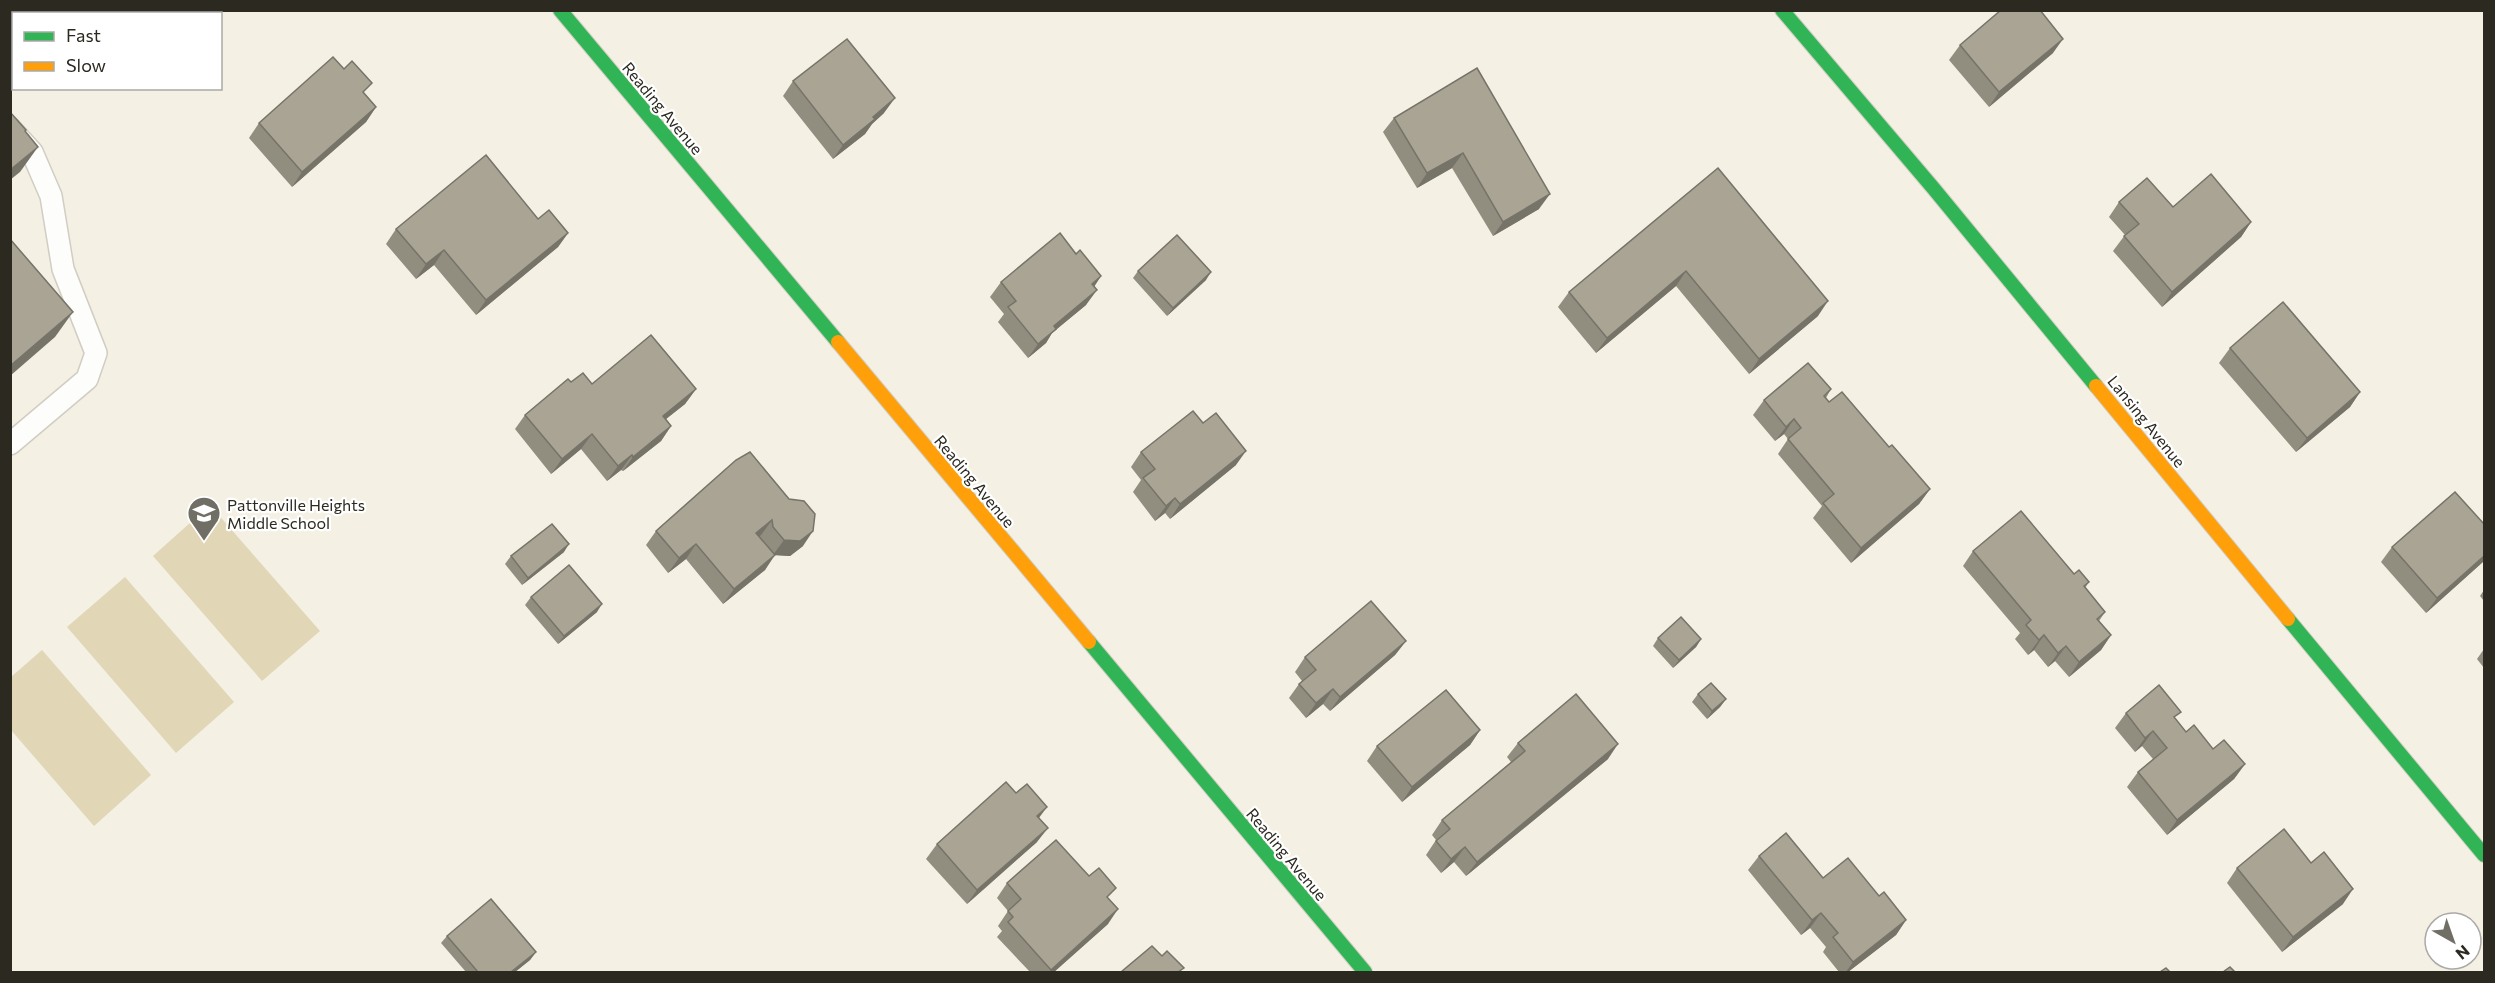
<svg xmlns="http://www.w3.org/2000/svg" width="2495" height="983" font-family="Commissioner,sans-serif">
  <style>
    .green { fill: #e1d6b6 }
    .lines { fill: none; stroke-linecap: round; stroke-linejoin: round }
    .lane-casing { stroke: #d1cdc3; stroke-width: 24 }
    .fast-casing { stroke: #d1cdc3; stroke-width: 16 }
    .slow-casing { stroke: #d1cdc3; stroke-width: 16 }
    .lane { stroke: #fdfdfb; stroke-width: 21 }
    .fast { stroke: #30b455; stroke-width: 14 }
    .slow { stroke: #ff9f0a; stroke-width: 14 }
    .wall { fill: #918d7f }
    .shaded-wall { fill: #767368 }
    .building { fill: #a9a494; stroke: #767368; stroke-width: 1.5 }
    .labels { text-anchor: middle; dominant-baseline: central; stroke-width: 4.5; stroke-linejoin: round; paint-order: stroke }
    .street-label { font-size: 16px; fill: #2b2920; stroke: #fff }
    .poi-label { font-size: 16px; fill: #2b2920; stroke: #fff; text-anchor: start }
  </style>
  <rect width="100%" height="100%" fill="#f4f0e4"/>
  <g class="green">
    <polygon points="210,505 320,631 262,681 153,556"/>
    <polygon points="125,577 234,702 176,753 67,627"/>
    <polygon points="42,650 151,775 94,826 11,730 11,677"/>
  </g>
  <g class="lines">
    <g class="lane-casing">
      <polyline id="lane" points="10,128 32,152 51,196 63,269 96,353 87,379 10,444"/>
    </g>
    <g class="fast-casing">
      <g id="fast">
        <polyline points="560,10 838,342"/>
        <polyline points="1782,10 1934,189 2096,386"/>
        <polyline points="2288,619 2484,855"/>
        <polyline points="1089,642 1365,972"/>
      </g>
    </g>
    <g class="slow-casing">
      <g id="slow">
        <polyline points="838,342 1089,642"/>
        <polyline points="2096,386 2288,619"/>
      </g>
    </g>
    <use href="#lane" class="lane"/>
    <use href="#fast" class="fast"/>
    <use href="#slow" class="slow"/>
  </g>
  <g class="wall">
    <polygon points="1960,45 2053,53 1989,107 1949,60"/>
    <polygon points="1477,68 1539,209 1493,236 1452,168 1417,188 1383,132 1394,118"/>
    <polygon points="793,81 884,113 872,124 865,134 833,159 783,96"/>
    <polygon points="364,93 376,107 366,122 292,187 249,138 259,123"/>
    <polygon points="1718,168 1818,316 1749,374 1676,286 1596,353 1558,307 1569,292"/>
    <polygon points="2119,202 2173,207 2251,222 2241,237 2162,307 2113,251 2125,235 2109,217"/>
    <polygon points="538,219 568,233 558,247 476,315 434,265 416,279 386,244 396,229"/>
    <polygon points="1076,254 1101,276 1094,287 1086,305 1052,333 1046,343 1028,358 998,322 1004,314 990,297 1001,282"/>
    <polygon points="1138,271 1206,280 1167,316 1133,278"/>
    <polygon points="2230,348 2360,392 2350,407 2296,452 2219,363"/>
    <polygon points="571,382 592,384 696,389 685,404 666,419 671,426 661,441 623,471 621,470 607,481 581,449 551,474 515,429 525,415"/>
    <polygon points="1831,389 1826,398 1829,402 1889,447 1930,489 1919,504 1851,563 1813,518 1822,506 1778,454 1788,439 1784,434 1775,441 1753,415 1764,400"/>
    <polygon points="1141,452 1236,465 1170,519 1165,513 1155,521 1133,492 1141,480 1131,467"/>
    <polygon points="736,460 803,546 790,556 774,555 765,570 723,604 686,559 668,573 646,545 656,531"/>
    <polygon points="2392,547 2484,561 2426,613 2381,562"/>
    <polygon points="1973,551 2074,574 2089,582 2085,588 2105,612 2099,621 2111,635 2101,650 2069,677 2055,661 2048,667 2034,650 2028,655 2015,639 2020,633 1963,566"/>
    <polygon points="564,552 522,585 505,564 511,556"/>
    <polygon points="2484,590 2484,601 2480,596"/>
    <polygon points="531,597 597,612 558,644 525,605"/>
    <polygon points="1658,638 1701,639 1696,647 1673,668 1653,646"/>
    <polygon points="1406,641 1395,655 1330,711 1323,704 1306,718 1289,698 1299,684 1302,681 1295,672 1305,657"/>
    <polygon points="2484,649 2484,668 2477,659"/>
    <polygon points="1698,694 1726,699 1720,707 1707,719 1692,702"/>
    <polygon points="2126,713 2176,719 2186,732 2213,749 2245,764 2234,779 2167,835 2127,787 2138,772 2153,759 2142,746 2135,752 2115,728"/>
    <polygon points="1480,730 1470,745 1402,802 1367,761 1377,746"/>
    <polygon points="1518,743 1608,759 1466,876 1454,862 1441,873 1426,855 1436,840 1432,835 1442,820 1511,762 1507,757"/>
    <polygon points="1039,818 1037,842 967,904 926,859 937,844"/>
    <polygon points="1759,856 1823,878 1879,896 1906,920 1896,935 1848,972 1839,972 1823,952 1826,947 1810,928 1801,935 1748,870"/>
    <polygon points="2237,868 2343,904 2282,952 2227,883"/>
    <polygon points="1007,883 1109,899 1108,924 1054,972 1030,972 997,937 1002,931 998,926 1008,911 997,898"/>
    <polygon points="447,936 536,952 530,960 515,972 466,972 441,943"/>
  </g>
  <g class="shaded-wall">
    <polygon points="2063,39 2053,53 1989,107 1999,92"/>
    <polygon points="895,98 884,113 872,124 865,134 833,159 843,145 873,117"/>
    <polygon points="376,107 366,122 292,187 302,172"/>
    <polygon points="38,147 20,172 10,180 10,170"/>
    <polygon points="1463,153 1452,168 1417,188 1427,173"/>
    <polygon points="1550,194 1539,209 1493,236 1503,222"/>
    <polygon points="2251,222 2241,237 2162,307 2172,292"/>
    <polygon points="568,233 558,247 476,315 486,300"/>
    <polygon points="444,250 434,265 416,279 426,264"/>
    <polygon points="1686,271 1676,286 1596,353 1607,338"/>
    <polygon points="1211,272 1206,280 1167,316 1173,308"/>
    <polygon points="1101,276 1091,291 1092,284"/>
    <polygon points="1097,290 1086,305 1052,333 1046,343 1028,358 1038,344 1054,326"/>
    <polygon points="1828,301 1818,316 1749,374 1759,359"/>
    <polygon points="73,312 55,337 10,376 10,366"/>
    <polygon points="696,389 685,404 652,430 663,416"/>
    <polygon points="2360,392 2350,407 2296,452 2307,438"/>
    <polygon points="1794,419 1784,434 1775,441 1786,427"/>
    <polygon points="671,426 661,441 623,471 633,457"/>
    <polygon points="592,434 581,449 551,474 562,459"/>
    <polygon points="1246,451 1236,465 1170,519 1180,504"/>
    <polygon points="632,455 621,470 607,481 618,466"/>
    <polygon points="1930,489 1919,504 1851,563 1861,548"/>
    <polygon points="1175,498 1165,513 1155,521 1166,506"/>
    <polygon points="772,520 761,535 746,548 756,533"/>
    <polygon points="813,531 803,546 790,556 773,555 784,540"/>
    <polygon points="569,544 564,552 522,585 528,578"/>
    <polygon points="696,544 686,559 668,573 679,558"/>
    <polygon points="775,555 765,570 723,604 734,589"/>
    <polygon points="2484,556 2484,561 2426,613 2437,598"/>
    <polygon points="602,604 597,612 558,644 564,636"/>
    <polygon points="2044,635 2034,650 2028,655 2039,640"/>
    <polygon points="2111,635 2101,650 2069,677 2079,662"/>
    <polygon points="1701,639 1696,647 1673,668 1679,660"/>
    <polygon points="1406,641 1395,655 1330,711 1340,697"/>
    <polygon points="2066,646 2055,661 2048,667 2058,653"/>
    <polygon points="1333,689 1323,704 1306,718 1316,703"/>
    <polygon points="1726,699 1720,707 1707,719 1712,711"/>
    <polygon points="1480,730 1470,745 1402,802 1412,787"/>
    <polygon points="2153,731 2142,746 2135,752 2145,738"/>
    <polygon points="1618,744 1608,759 1466,876 1477,862"/>
    <polygon points="2245,764 2234,779 2167,835 2177,820"/>
    <polygon points="1047,807 1036,822 1037,816"/>
    <polygon points="1048,828 1037,842 967,904 977,890"/>
    <polygon points="1465,847 1454,862 1441,873 1451,859"/>
    <polygon points="2353,889 2343,904 2282,952 2293,937"/>
    <polygon points="1118,909 1108,924 1054,972 1049,972"/>
    <polygon points="1821,913 1810,928 1801,935 1812,920"/>
    <polygon points="1906,920 1896,935 1848,972 1846,972 1853,962"/>
    <polygon points="536,952 530,960 515,972 511,972"/>
  </g>
  <g class="building">
    <polygon points="2001,10 2040,10 2063,39 1999,92 1960,45"/>
    <polygon points="847,39 895,98 873,117 875,119 843,145 793,81"/>
    <polygon points="333,57 344,69 352,61 372,83 363,92 376,107 302,172 259,123"/>
    <polygon points="1477,68 1550,194 1503,222 1463,153 1427,173 1394,118"/>
    <polygon points="10,112 26,130 25,131 38,147 10,170"/>
    <polygon points="486,155 538,219 549,210 568,233 486,300 444,250 426,264 396,229"/>
    <polygon points="1718,168 1828,301 1759,359 1686,271 1607,338 1569,292"/>
    <polygon points="2211,174 2251,222 2172,292 2124,236 2139,224 2119,202 2147,178 2173,207"/>
    <polygon points="1060,233 1076,254 1080,250 1101,276 1092,284 1097,290 1054,326 1056,329 1038,344 1008,307 1016,301 1001,282"/>
    <polygon points="1177,235 1211,272 1173,308 1138,271"/>
    <polygon points="10,239 73,312 10,366"/>
    <polygon points="2283,302 2360,392 2307,438 2230,348"/>
    <polygon points="651,335 696,389 663,416 671,426 633,457 632,455 618,466 592,434 562,459 525,415 568,379 571,382 583,373 592,384"/>
    <polygon points="1808,363 1831,389 1824,396 1829,402 1842,392 1889,447 1892,445 1930,489 1861,548 1823,503 1834,494 1788,439 1801,428 1794,419 1786,427 1764,400"/>
    <polygon points="1193,411 1203,423 1216,413 1246,451 1180,504 1175,498 1166,506 1143,478 1155,469 1141,452"/>
    <polygon points="750,452 789,499 804,501 815,514 813,531 800,541 784,540 773,527 772,520 756,533 775,555 734,589 696,544 679,558 656,531 736,460"/>
    <polygon points="2455,492 2484,524 2484,556 2437,598 2392,547"/>
    <polygon points="2021,511 2074,574 2079,570 2089,582 2084,586 2105,612 2097,619 2111,635 2079,662 2066,646 2058,653 2044,635 2039,640 2026,625 2031,620 1973,551"/>
    <polygon points="552,524 569,544 528,578 511,556"/>
    <polygon points="569,565 602,604 564,636 531,597"/>
    <polygon points="1371,601 1406,641 1340,697 1333,689 1316,703 1299,684 1316,670 1305,657"/>
    <polygon points="1681,617 1701,639 1679,660 1658,638"/>
    <polygon points="1711,683 1726,699 1712,711 1698,694"/>
    <polygon points="2159,685 2181,712 2174,717 2186,732 2194,725 2213,749 2224,740 2245,764 2177,820 2138,772 2167,748 2153,731 2145,738 2126,713"/>
    <polygon points="1446,690 1480,730 1412,787 1377,746"/>
    <polygon points="1576,694 1618,744 1477,862 1465,847 1451,859 1436,841 1450,829 1442,820 1525,751 1518,743"/>
    <polygon points="1006,782 1016,793 1027,784 1047,807 1037,816 1048,828 977,890 937,844"/>
    <polygon points="2284,829 2311,863 2324,852 2353,889 2293,937 2237,868"/>
    <polygon points="1786,833 1823,878 1848,858 1879,896 1884,892 1906,920 1853,962 1833,937 1838,933 1821,913 1812,920 1759,856"/>
    <polygon points="1056,840 1089,876 1099,868 1116,888 1107,897 1118,909 1051,970 1008,922 1013,917 1008,911 1021,899 1007,883"/>
    <polygon points="491,899 536,952 511,972 478,972 447,936"/>
    <polygon points="1152,946 1162,956 1167,951 1184,968 1178,972 1121,972"/>
    <polygon points="2230,967 2235,972 2223,972"/>
    <polygon points="2166,968 2170,972 2160,972"/>
  </g>
  <defs>
    <g id="school-pin" transform="scale(1.725)"><path d="M0 17L-7.5 6A9.5 9.5 0 1 1 7.5 6Z" fill="#716f65" stroke="#fff"/><path d="M0-5L7-2L0 1L-7-2ZM-4 1L0 2.5L4 1V4Q0 6-4 4Z" fill="#fff"/></g>
  </defs>
  <g fill-rule="evenodd">
    <use href="#school-pin" x="204" y="513"/>
  </g>
  <g class="labels">
    <g class="street-label">
      <text transform="translate(663 108) rotate(50)">Reading Avenue</text>
      <text transform="translate(2147 421) rotate(51)">Lansing Avenue</text>
      <text transform="translate(975 481) rotate(50)">Reading Avenue</text>
      <text transform="translate(1287 854) rotate(50)">Reading Avenue</text>
    </g>
    <g class="poi-label">
      <text x="227" y="504">Pattonville Heights<tspan x="227" dy="18">Middle School</tspan></text>
    </g>
  </g>
  <rect width="2495" height="983" fill="none" stroke="#2b2920" stroke-width="24"/>
  <rect x="12" y="12" width="210" height="78" fill="#ffffff" stroke="#aaa9a6" stroke-width="1.5"/>
  <rect x="24" y="32" width="30" height="9" fill="#30b455" stroke="#aaa9a6" stroke-width="1.5"/>
  <text x="66" y="42" font-size="18" fill="#2b2920">Fast</text>
  <rect x="24" y="62" width="30" height="9" fill="#ff9f0a" stroke="#aaa9a6" stroke-width="1.5"/>
  <text x="66" y="72" font-size="18" fill="#2b2920">Slow</text>
  <g transform="translate(2453 941) rotate(140)"><circle r="28" fill="#ffffff" stroke="#aaa9a6" stroke-width="1.5"/>
  <path d="M0-4.5L10 22L0 15L-10 22Z" fill="#716f65"/>
  <text y="-9" font-size="16" font-weight="bold" text-anchor="middle" fill="#2b2920">N</text>
  </g>
</svg>
